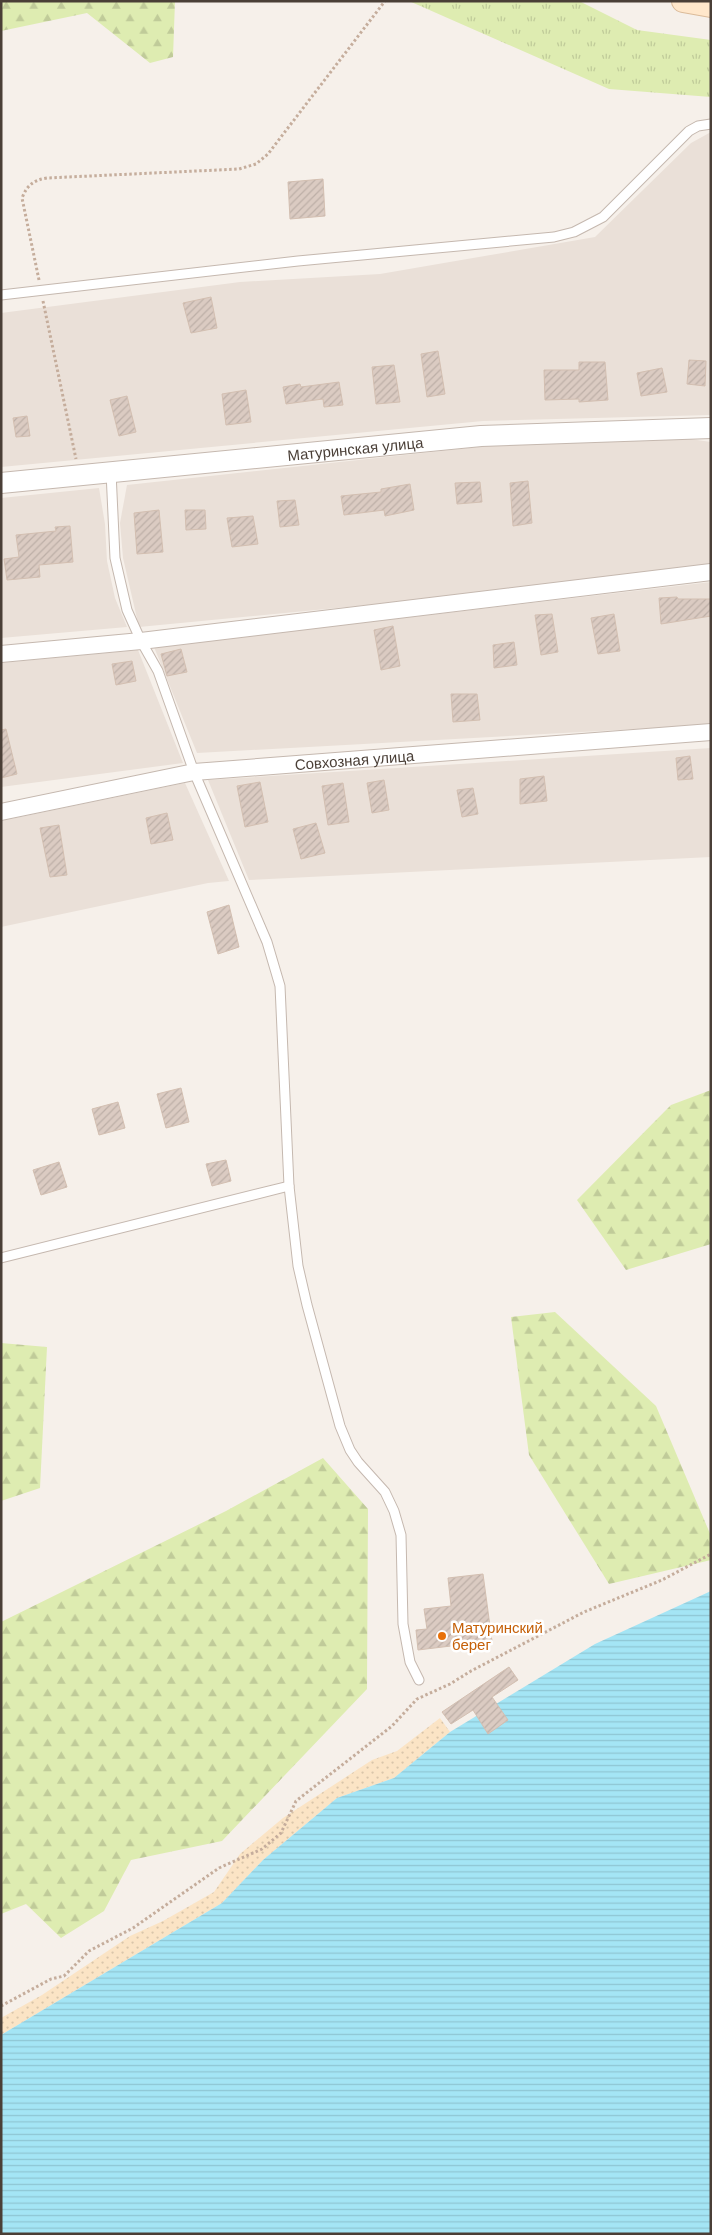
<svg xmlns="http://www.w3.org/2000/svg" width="712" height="2235" font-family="Helvetica,sans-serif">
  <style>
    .residential { fill: #eae0d8 }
    .grass { fill: url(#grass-tufts) }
    .forest { fill: url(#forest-firs) }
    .sand { fill: url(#sand-dots) }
    .water { fill: url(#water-rules) }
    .building { fill: url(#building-hatch); stroke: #d3bfb1 }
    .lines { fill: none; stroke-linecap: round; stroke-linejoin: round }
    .service-casing { stroke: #c5b8af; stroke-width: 11 }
    .minor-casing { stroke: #c5b8af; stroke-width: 18 }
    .tertiary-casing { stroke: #c5b8af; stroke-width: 22 }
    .secondary-casing { stroke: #dbbb9a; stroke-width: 24 }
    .path { stroke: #c5ad9c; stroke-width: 3; stroke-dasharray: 2.5 2.5; stroke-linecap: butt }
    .service { stroke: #fff; stroke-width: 9 }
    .minor { stroke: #fff; stroke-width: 16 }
    .tertiary { stroke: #fff; stroke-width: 20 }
    .secondary { stroke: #ffe7cb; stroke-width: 22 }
    .food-dot { fill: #e8710a; stroke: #fff; stroke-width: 2 }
    .labels { text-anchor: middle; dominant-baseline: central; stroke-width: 5; stroke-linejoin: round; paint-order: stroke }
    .street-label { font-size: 15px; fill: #4a3f37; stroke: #fff }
    .food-label { font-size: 15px; fill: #c56008; stroke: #fff; text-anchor: start }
  </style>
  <defs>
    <pattern id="grass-tufts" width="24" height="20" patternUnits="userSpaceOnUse" patternTransform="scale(1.25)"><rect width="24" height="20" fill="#deecb1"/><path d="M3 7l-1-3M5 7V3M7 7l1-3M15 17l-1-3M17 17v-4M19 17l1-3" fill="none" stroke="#c0cb99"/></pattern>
    <pattern id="forest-firs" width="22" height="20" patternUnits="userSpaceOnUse" patternTransform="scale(1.25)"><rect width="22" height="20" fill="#deecb1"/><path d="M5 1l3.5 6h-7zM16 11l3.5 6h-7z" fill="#c0cb99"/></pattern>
    <pattern id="sand-dots" width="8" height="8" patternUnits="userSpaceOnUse" patternTransform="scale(1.25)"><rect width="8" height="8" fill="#fbe4c5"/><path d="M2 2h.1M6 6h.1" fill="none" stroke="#d9c5aa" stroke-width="1.8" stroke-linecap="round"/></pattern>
    <pattern id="water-rules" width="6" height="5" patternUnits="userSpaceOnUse" patternTransform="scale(1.25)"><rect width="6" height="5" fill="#a4e5f5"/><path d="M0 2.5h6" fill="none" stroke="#8fc6d3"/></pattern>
    <pattern id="building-hatch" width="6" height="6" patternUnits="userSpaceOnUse" patternTransform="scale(1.25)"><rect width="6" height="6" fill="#dbcbc2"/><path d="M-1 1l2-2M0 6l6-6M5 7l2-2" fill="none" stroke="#bdafa7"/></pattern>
  </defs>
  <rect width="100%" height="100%" fill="#f6f0ea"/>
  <g class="residential">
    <polygon points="711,132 711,415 483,421 1,467 1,313 240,282 380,274 595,237 691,143"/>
    <polygon points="690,439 711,442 711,572 139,627 123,558 120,523 127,485 488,446"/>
    <polygon points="99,488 105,524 107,561 115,598 127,627 1,638 1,498"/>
    <polygon points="711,582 711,725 197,753 154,647"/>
    <polygon points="138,650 183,763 1,787 1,663"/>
    <polygon points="711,748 711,857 249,880 208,780"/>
    <polygon points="185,783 229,881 208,883 1,927 1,821"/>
  </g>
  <polygon class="grass" points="409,1 579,1 637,30 711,40 711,97 609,89"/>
  <g class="forest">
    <polygon points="1,1 175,1 173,57 150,63 87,13 1,31"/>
    <polygon points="711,1090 711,1244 626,1270 577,1200 671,1105"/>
    <polygon points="555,1312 656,1406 711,1536 711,1560 609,1584 529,1455 511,1317"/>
    <polygon points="1,1343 47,1347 40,1488 1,1501"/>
    <polygon points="323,1458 368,1509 367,1689 222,1841 131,1860 104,1911 61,1938 26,1904 1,1914 1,1622 226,1511"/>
  </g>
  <polygon class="sand" points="440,1718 450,1732 394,1778 337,1798 263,1860 222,1903 1,2035 1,2018 42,1995 130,1936 163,1921 214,1892 240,1854 283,1818 372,1760 397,1751"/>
  <polygon class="water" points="711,1591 711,2234 1,2234 1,2035 222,1903 263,1860 337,1798 394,1778 450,1732 595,1644"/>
  <g class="building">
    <polygon points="323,179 325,216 290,219 288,182"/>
    <polygon points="211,297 217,328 191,333 183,303"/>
    <polygon points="438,351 445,394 427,397 421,354"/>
    <polygon points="689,360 706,361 705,386 687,384"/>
    <polygon points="579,362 605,362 608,400 579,402 579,399 545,400 544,370 579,370"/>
    <polygon points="394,365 400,402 376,404 372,367"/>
    <polygon points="662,368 667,392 641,396 637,373"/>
    <polygon points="339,382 343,405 324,407 323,399 286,404 283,387 300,384 301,387"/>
    <polygon points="246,390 251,422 226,425 222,394"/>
    <polygon points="127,396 136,432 119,436 110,400"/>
    <polygon points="27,416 30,436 16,437 13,418"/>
    <polygon points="528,481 532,523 513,526 510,483"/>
    <polygon points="480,482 482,502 457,504 455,483"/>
    <polygon points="410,484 414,510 385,516 384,510 344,515 341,496 381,492 381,489"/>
    <polygon points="295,500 299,525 280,527 277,501"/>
    <polygon points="159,510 163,552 137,554 134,513"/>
    <polygon points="185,510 205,510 206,529 186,530"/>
    <polygon points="253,516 258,544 232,547 227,518"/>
    <polygon points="70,526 73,562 39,565 40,577 7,580 4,559 19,557 16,535 56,531 55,527"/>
    <polygon points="677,597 678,599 711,599 711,616 661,624 659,598"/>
    <polygon points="552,614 558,652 541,655 535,615"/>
    <polygon points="614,614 620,651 598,654 591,618"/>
    <polygon points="393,626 400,666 381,670 374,630"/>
    <polygon points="514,642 517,665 494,668 493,645"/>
    <polygon points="181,649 187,672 167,676 161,654"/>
    <polygon points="132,661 136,681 116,685 112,664"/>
    <polygon points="451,694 477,694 480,720 453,722"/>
    <polygon points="6,729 17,774 1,778 1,730"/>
    <polygon points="690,756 693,779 678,780 676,758"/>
    <polygon points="544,776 547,801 520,804 520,779"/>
    <polygon points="384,780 389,810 372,813 367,783"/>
    <polygon points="260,782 268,822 245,827 237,786"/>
    <polygon points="343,783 349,822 328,825 322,786"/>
    <polygon points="473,788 478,814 462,817 457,790"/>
    <polygon points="167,813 173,840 151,844 146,818"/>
    <polygon points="316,823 325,853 301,859 293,829"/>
    <polygon points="59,825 67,875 50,877 40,828"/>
    <polygon points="229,905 239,947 218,954 207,912"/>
    <polygon points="181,1088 189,1122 166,1128 157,1094"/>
    <polygon points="118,1102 125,1128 99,1135 92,1109"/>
    <polygon points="226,1160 231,1181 212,1186 206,1164"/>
    <polygon points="59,1162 67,1187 41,1195 33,1170"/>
    <polygon points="483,1574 492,1641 418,1650 416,1630 427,1629 424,1609 451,1606 448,1578"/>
    <polygon points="509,1667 518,1680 492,1697 508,1720 488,1734 473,1710 451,1724 442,1712"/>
  </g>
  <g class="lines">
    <g class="service-casing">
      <g id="service">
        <polyline points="1,295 298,261 554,237 574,232 603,217 689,131 698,126 711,124"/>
        <polyline points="111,472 115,558 127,610 141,641 158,671 194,772 267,942 280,986 289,1186 298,1266 307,1305 340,1426 350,1450 358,1462 385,1492 394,1511 401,1535 403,1624 410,1662 419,1680"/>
        <polyline points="1,1258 289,1186"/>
      </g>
    </g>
    <g class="minor-casing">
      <g id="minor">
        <polyline points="1,654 141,641 711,572"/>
        <path id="s1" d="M1,812L194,772L711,732"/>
      </g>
    </g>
    <g class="tertiary-casing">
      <g id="tertiary">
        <path id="s2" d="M1,483L481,436L711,428"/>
      </g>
    </g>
    <g class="secondary-casing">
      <polyline id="secondary" points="683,1 711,6"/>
    </g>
    <g class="path">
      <path d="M39,280L22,198C27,185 34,180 47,178L239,169L256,164L268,154L385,1"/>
      <polyline points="43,301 76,459"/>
      <polyline points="1,2006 51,1979 64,1976 89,1951 133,1928 219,1868 262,1849 281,1833 296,1801 392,1726 417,1699 450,1684 471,1671 584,1612 662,1580 711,1554"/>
    </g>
    <use href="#service" class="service"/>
    <use href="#minor" class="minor"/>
    <use href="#tertiary" class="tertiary"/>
    <use href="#secondary" class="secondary"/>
  </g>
  <circle class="food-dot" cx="442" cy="1636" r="5"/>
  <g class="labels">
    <g class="street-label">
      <text stroke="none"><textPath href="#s2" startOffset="356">Матуринская улица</textPath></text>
      <text stroke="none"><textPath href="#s1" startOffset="358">Совхозная улица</textPath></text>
    </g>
    <g class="food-label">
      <text x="452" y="1627">Матуринский<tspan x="452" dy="17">берег</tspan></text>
    </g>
  </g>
  <rect width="712" height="2235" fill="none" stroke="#4a3f37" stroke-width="5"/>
</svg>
